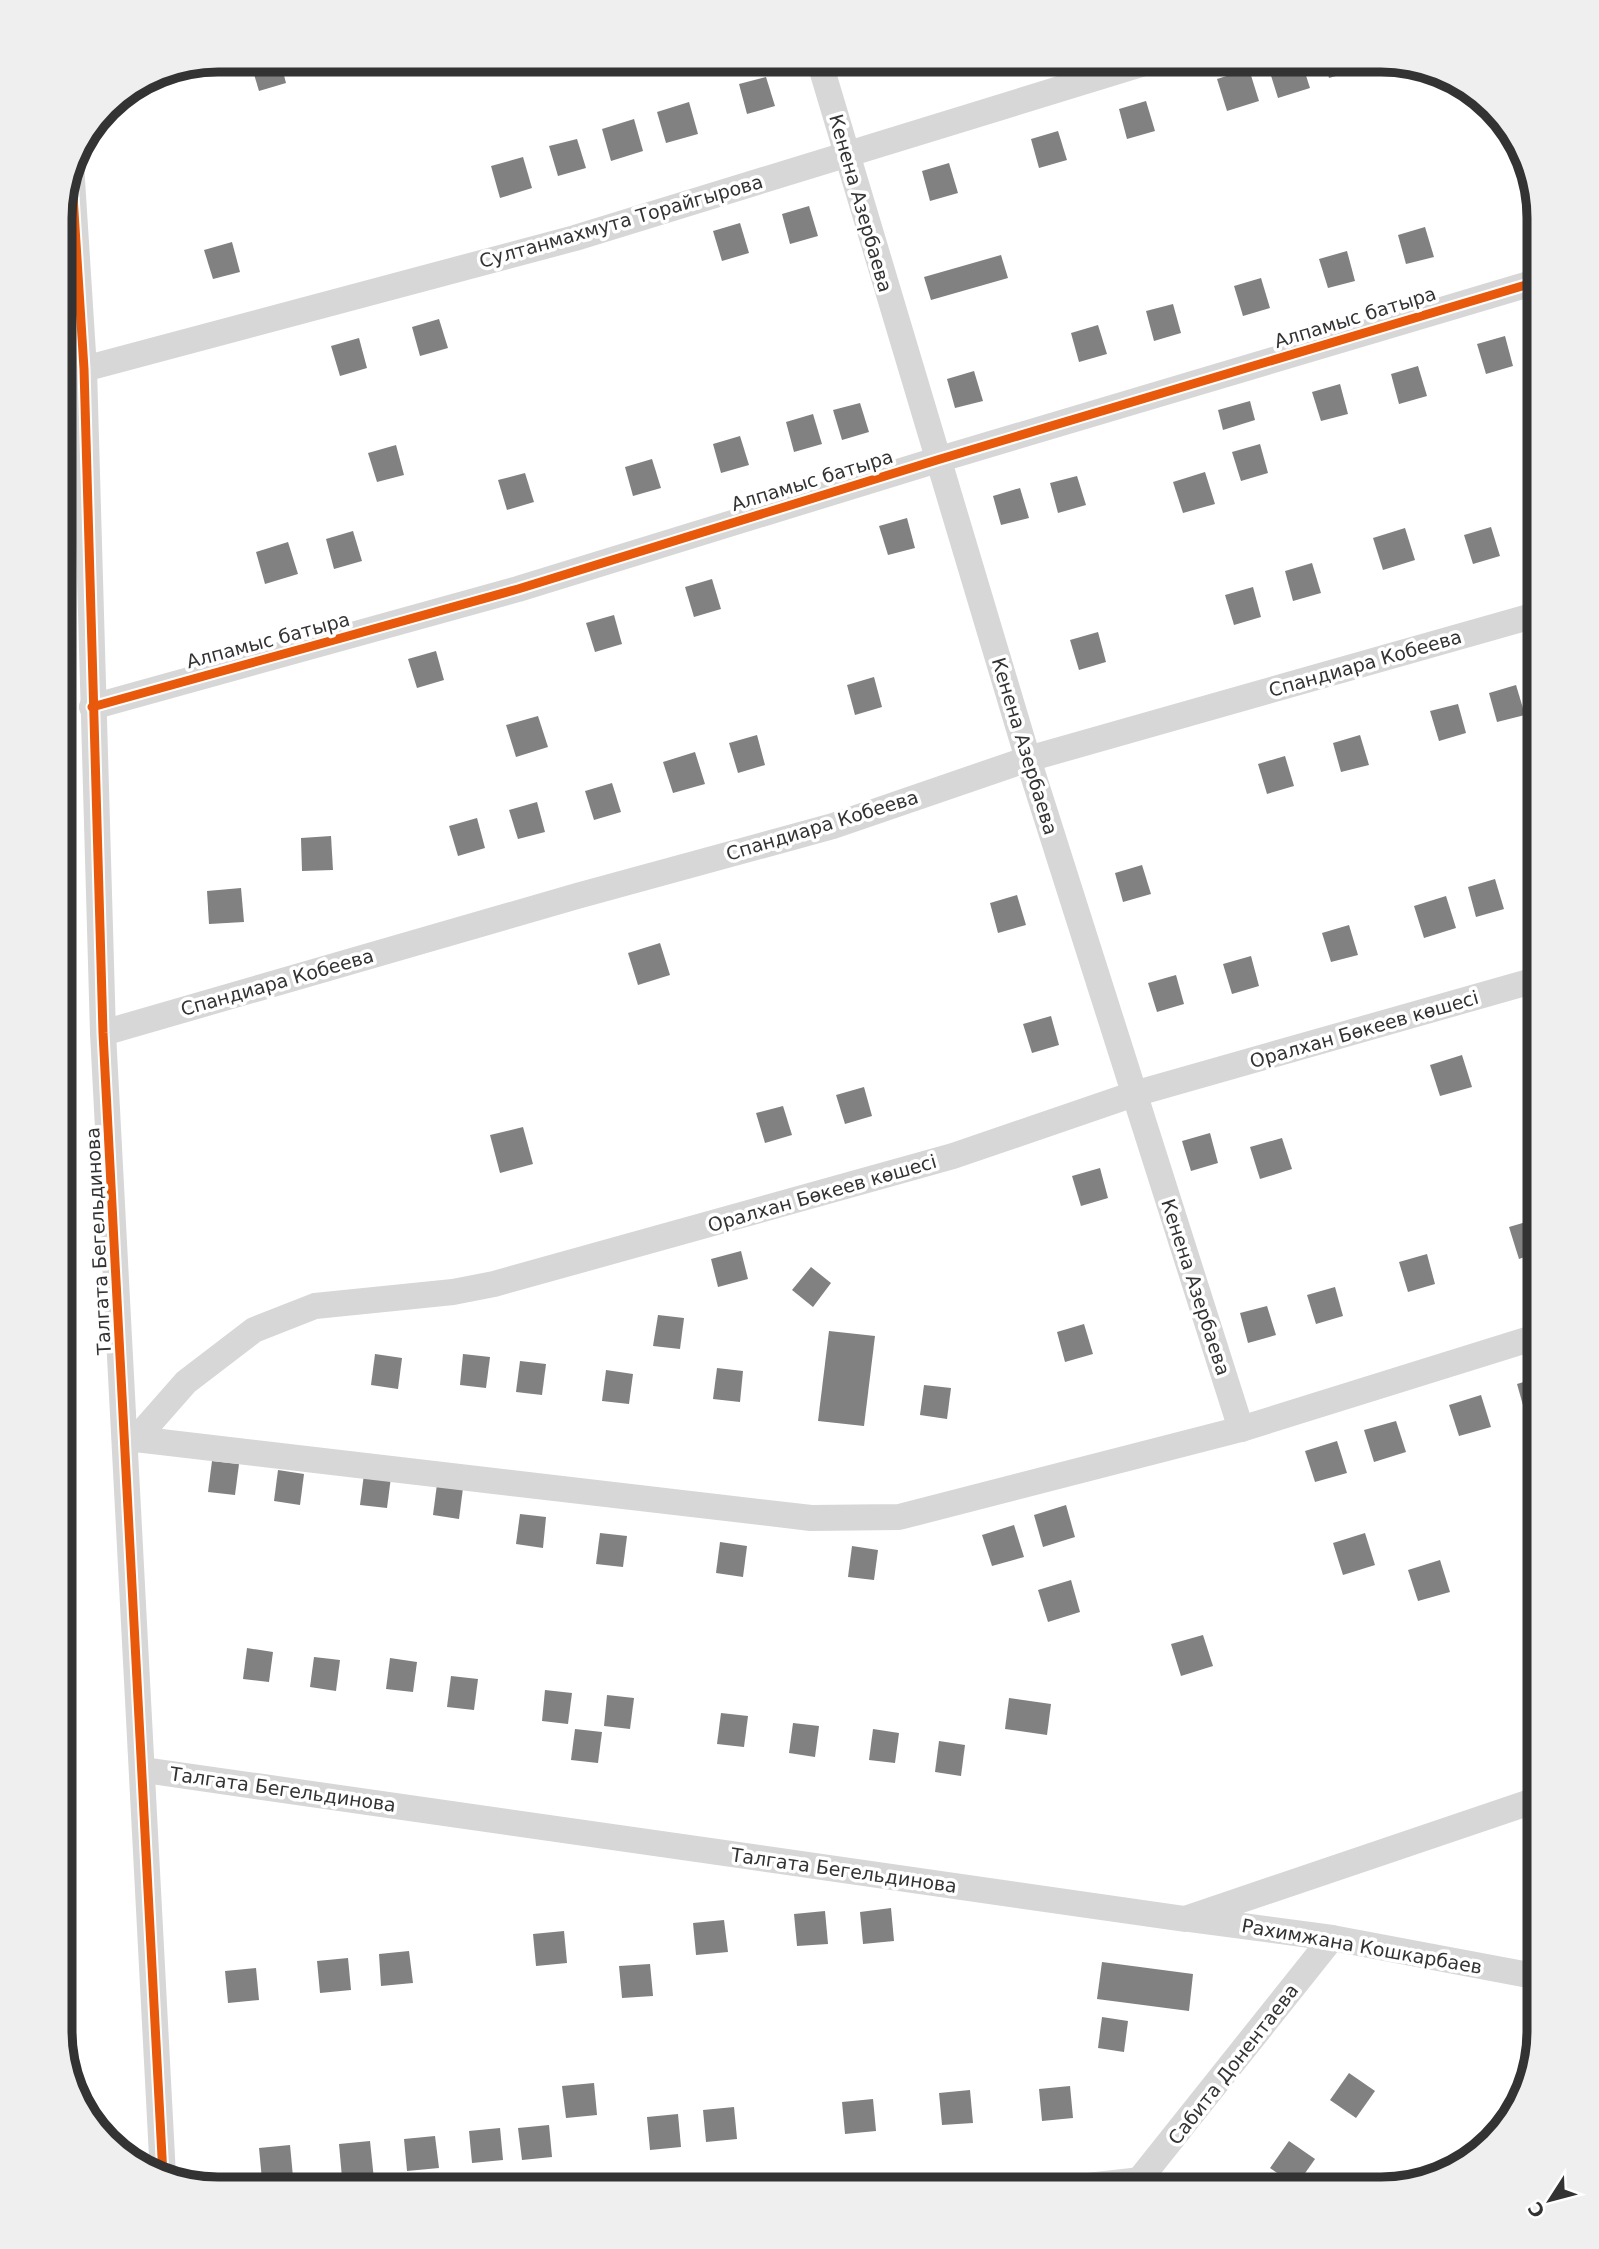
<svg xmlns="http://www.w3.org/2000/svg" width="1599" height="2249" font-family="'DejaVu Sans',sans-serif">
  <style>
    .building { fill: #818181 }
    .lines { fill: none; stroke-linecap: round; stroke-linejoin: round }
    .minor { stroke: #d7d7d7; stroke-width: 26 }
    .cycleway-casing { stroke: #fff; stroke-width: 13 }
    .cycleway { stroke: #e8590c; stroke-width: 9 }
    .labels { text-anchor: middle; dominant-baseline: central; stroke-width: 7; stroke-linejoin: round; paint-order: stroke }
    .street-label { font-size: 19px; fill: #333; stroke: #fff }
    .rim { fill: none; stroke: #333; stroke-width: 9 }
  </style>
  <rect width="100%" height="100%" fill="#fff"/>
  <g class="building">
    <polygon points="256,60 280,60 286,83 259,91 250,61"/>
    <polygon points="321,60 351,60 353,66 325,74"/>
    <polygon points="1290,60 1301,60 1310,88 1278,98 1268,66"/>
    <polygon points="1324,60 1354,60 1357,70 1329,78"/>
    <polygon points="1249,69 1259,101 1227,111 1217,79"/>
    <polygon points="766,77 775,106 747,114 739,84"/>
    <polygon points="1146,101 1155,131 1127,139 1119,109"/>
    <polygon points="689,102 698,134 666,143 657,112"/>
    <polygon points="634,119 643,151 611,161 602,129"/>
    <polygon points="1058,131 1067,160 1039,168 1031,139"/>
    <polygon points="577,139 586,168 558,176 549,146"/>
    <polygon points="523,157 532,188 500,198 491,166"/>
    <polygon points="949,163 958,193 930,201 922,171"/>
    <polygon points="809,206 818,236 790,244 782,214"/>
    <polygon points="740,223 749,253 722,261 713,231"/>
    <polygon points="1425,227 1434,257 1406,264 1398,235"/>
    <polygon points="232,242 240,272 213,279 204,250"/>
    <polygon points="1347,251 1355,281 1328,288 1319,259"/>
    <polygon points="1001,255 1008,278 931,300 924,277"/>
    <polygon points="1261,278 1270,308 1243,316 1234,286"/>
    <polygon points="1173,304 1181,333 1154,341 1146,311"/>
    <polygon points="439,319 448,348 420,356 412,327"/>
    <polygon points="1098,325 1107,354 1079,362 1071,333"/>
    <polygon points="1505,336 1513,366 1486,374 1477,344"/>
    <polygon points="359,338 367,368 340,376 331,346"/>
    <polygon points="1418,366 1427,396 1399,404 1391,374"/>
    <polygon points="974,371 983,401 955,408 947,379"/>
    <polygon points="1340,384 1348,414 1321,421 1312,392"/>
    <polygon points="1250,401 1255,420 1223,430 1218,410"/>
    <polygon points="860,403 869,432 842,440 833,410"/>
    <polygon points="813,414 822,444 794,452 786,422"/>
    <polygon points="740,436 749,465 721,473 713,444"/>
    <polygon points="1260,444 1268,473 1241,481 1232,452"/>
    <polygon points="396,445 404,475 377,482 368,453"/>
    <polygon points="652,459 661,488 633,496 625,467"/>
    <polygon points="1205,472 1215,504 1183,513 1173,482"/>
    <polygon points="525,473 534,502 507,510 498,480"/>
    <polygon points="1077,476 1086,505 1058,513 1050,483"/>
    <polygon points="1020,488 1029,518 1001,525 993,496"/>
    <polygon points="907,518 915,548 888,555 879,526"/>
    <polygon points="1491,527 1500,556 1473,564 1464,535"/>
    <polygon points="1405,528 1415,560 1383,570 1373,538"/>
    <polygon points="353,531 362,561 334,569 326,539"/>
    <polygon points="288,542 298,574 265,584 256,552"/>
    <polygon points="1312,563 1321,593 1293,601 1285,571"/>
    <polygon points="712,579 721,609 694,617 685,587"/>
    <polygon points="1253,587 1261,617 1234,625 1225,595"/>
    <polygon points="614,615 622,644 595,652 586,623"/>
    <polygon points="1098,632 1106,662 1079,670 1070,640"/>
    <polygon points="436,651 444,680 417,688 408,659"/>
    <polygon points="874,677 882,707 855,715 847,685"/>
    <polygon points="1516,685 1525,715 1497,722 1489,693"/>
    <polygon points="1458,704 1466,733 1439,741 1430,711"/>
    <polygon points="538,716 548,747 516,757 506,725"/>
    <polygon points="757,735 765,765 738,773 729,743"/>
    <polygon points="1360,735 1369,765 1341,772 1333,743"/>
    <polygon points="695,752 705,784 673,793 663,762"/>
    <polygon points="1285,756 1294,786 1267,794 1258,764"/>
    <polygon points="612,783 621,812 594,820 585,791"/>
    <polygon points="537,802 545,832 518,839 509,810"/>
    <polygon points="477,818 485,848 458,856 449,826"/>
    <polygon points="331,836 333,870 302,871 301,838"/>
    <polygon points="1142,865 1151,894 1123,902 1115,873"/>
    <polygon points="1495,879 1504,909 1476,917 1468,887"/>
    <polygon points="241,888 244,922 209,924 207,891"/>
    <polygon points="1017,895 1026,925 998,933 990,903"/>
    <polygon points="1446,896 1456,928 1424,938 1414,906"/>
    <polygon points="1349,925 1358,955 1331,962 1322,933"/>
    <polygon points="660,943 670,975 638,985 628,953"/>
    <polygon points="1251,956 1259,986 1232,994 1223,964"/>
    <polygon points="1176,975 1184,1004 1157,1012 1148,983"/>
    <polygon points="1051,1016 1059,1045 1032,1053 1023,1024"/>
    <polygon points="1462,1055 1472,1087 1440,1096 1430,1065"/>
    <polygon points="864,1087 872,1116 845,1124 836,1095"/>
    <polygon points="783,1106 792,1135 765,1143 756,1113"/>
    <polygon points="523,1127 533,1164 500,1173 490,1135"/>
    <polygon points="1210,1133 1218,1163 1191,1171 1182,1141"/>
    <polygon points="1282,1138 1292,1169 1260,1179 1250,1147"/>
    <polygon points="1100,1168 1108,1198 1081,1206 1072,1176"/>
    <polygon points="1539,1218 1539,1252 1519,1259 1509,1227"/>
    <polygon points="741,1251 748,1279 718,1287 711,1259"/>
    <polygon points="1427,1254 1435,1284 1408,1292 1399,1262"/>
    <polygon points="811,1267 831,1283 813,1307 792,1290"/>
    <polygon points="1335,1287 1343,1316 1316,1324 1307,1295"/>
    <polygon points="1267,1306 1276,1335 1248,1343 1240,1313"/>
    <polygon points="658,1315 684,1318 680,1349 653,1346"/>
    <polygon points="1084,1324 1093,1354 1065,1362 1057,1332"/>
    <polygon points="829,1331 875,1336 864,1426 818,1421"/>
    <polygon points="375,1354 402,1358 398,1389 371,1385"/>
    <polygon points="463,1354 490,1357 486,1388 460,1385"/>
    <polygon points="520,1361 546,1364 542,1395 516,1392"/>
    <polygon points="717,1368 743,1371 740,1402 713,1399"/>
    <polygon points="606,1370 633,1374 629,1404 602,1401"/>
    <polygon points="1539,1377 1539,1412 1526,1416 1517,1384"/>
    <polygon points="924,1385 951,1388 947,1419 920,1415"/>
    <polygon points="1481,1395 1491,1427 1459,1436 1449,1405"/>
    <polygon points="1396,1421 1406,1452 1374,1462 1364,1430"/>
    <polygon points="1337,1441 1347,1473 1315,1482 1305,1451"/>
    <polygon points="212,1461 239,1464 235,1495 208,1492"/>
    <polygon points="278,1470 304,1474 300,1505 274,1501"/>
    <polygon points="364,1474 391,1477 387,1508 360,1505"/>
    <polygon points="437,1484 463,1488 459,1519 433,1515"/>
    <polygon points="1066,1505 1075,1537 1043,1547 1034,1515"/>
    <polygon points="520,1514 546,1517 543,1548 516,1544"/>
    <polygon points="1014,1525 1024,1557 992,1566 982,1535"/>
    <polygon points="600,1533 627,1536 623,1567 596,1564"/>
    <polygon points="1365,1533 1375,1565 1343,1575 1333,1543"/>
    <polygon points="720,1542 747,1546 743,1577 716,1573"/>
    <polygon points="852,1546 878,1550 874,1580 848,1577"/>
    <polygon points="1440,1560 1450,1592 1418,1601 1408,1570"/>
    <polygon points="1071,1580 1080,1612 1048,1622 1038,1590"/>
    <polygon points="1203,1635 1213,1666 1181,1676 1171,1644"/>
    <polygon points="247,1648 273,1652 269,1682 243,1679"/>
    <polygon points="314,1657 340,1660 336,1691 310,1687"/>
    <polygon points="390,1658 417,1662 413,1692 386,1689"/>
    <polygon points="451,1676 478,1679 474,1710 447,1707"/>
    <polygon points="545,1690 572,1693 568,1724 542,1721"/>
    <polygon points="607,1695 634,1698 630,1729 604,1726"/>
    <polygon points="1009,1698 1051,1704 1047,1735 1005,1729"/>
    <polygon points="721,1713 748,1716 744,1747 717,1744"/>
    <polygon points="793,1723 819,1726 815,1757 789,1753"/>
    <polygon points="575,1729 602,1732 598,1763 571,1760"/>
    <polygon points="873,1729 899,1733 895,1763 869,1760"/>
    <polygon points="939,1741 965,1745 961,1776 935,1772"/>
    <polygon points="891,1908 894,1941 863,1944 860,1912"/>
    <polygon points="825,1911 828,1944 797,1946 794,1914"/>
    <polygon points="724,1920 728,1952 696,1955 693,1923"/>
    <polygon points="564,1931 567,1963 536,1966 533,1934"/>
    <polygon points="409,1951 413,1983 381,1986 379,1954"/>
    <polygon points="348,1958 351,1990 320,1993 317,1961"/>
    <polygon points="1102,1962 1193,1974 1189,2011 1097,1999"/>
    <polygon points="650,1964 653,1996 622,1998 619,1966"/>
    <polygon points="256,1968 259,2000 228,2003 225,1971"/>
    <polygon points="1102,2017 1128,2021 1124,2052 1098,2048"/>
    <polygon points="1349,2073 1375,2091 1356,2118 1330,2100"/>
    <polygon points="594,2083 597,2115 566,2118 562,2086"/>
    <polygon points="1070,2086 1073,2118 1042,2121 1039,2089"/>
    <polygon points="970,2090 973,2123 942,2125 939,2093"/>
    <polygon points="873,2099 876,2131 845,2134 842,2102"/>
    <polygon points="734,2107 737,2139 706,2142 703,2110"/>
    <polygon points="678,2114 681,2147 650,2150 647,2117"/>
    <polygon points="549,2125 552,2157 522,2160 518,2128"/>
    <polygon points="500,2128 503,2160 472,2163 469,2131"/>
    <polygon points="435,2136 439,2168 407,2171 404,2139"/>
    <polygon points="370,2141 375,2189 343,2189 339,2144"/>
    <polygon points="1289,2141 1315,2159 1296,2186 1270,2168"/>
    <polygon points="290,2145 293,2177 262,2180 259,2148"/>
  </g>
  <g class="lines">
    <g class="minor">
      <polyline points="819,60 1028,759 1241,1429"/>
      <polyline points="71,164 84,369 103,1033 163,2176"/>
      <polyline points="84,369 575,238 1154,60"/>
      <polyline points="92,707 518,589 937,460 1539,281"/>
      <polyline points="103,1033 577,896 833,826 1028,759 1539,614"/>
      <polyline points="127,1438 811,1518 899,1517 1241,1429 1539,1336"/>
      <polyline points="135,1440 186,1382 254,1330 315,1306 453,1292 494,1284 953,1156 1134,1094 1539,979"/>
      <polyline points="144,1770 1185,1919 1539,1799"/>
      <polyline points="1190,1919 1332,1938 1539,1977"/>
      <polyline points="1061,2189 1141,2180"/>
      <polyline points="1132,2189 1332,1938"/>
    </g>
    <g class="cycleway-casing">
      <g id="cycleway">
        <polyline points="71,164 84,369 103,1033 163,2176"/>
        <polyline points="92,707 518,589 937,460 1539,281"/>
      </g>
    </g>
    <use href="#cycleway" class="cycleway"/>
  </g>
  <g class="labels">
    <g class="street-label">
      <text transform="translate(861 203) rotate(74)">Кенена Азербаева</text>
      <text transform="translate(621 221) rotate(-16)">Султанмахмута Торайгырова</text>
      <text transform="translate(1355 317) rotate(-17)">Алпамыс батыра</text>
      <text transform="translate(812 480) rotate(-17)">Алпамыс батыра</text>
      <text transform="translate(268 640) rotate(-15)">Алпамыс батыра</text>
      <text transform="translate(1365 663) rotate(-16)">Спандиара Кобеева</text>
      <text transform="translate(1025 746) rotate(73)">Кенена Азербаева</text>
      <text transform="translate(822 825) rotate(-17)">Спандиара Кобеева</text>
      <text transform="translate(277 982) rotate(-16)">Спандиара Кобеева</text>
      <text transform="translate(1364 1029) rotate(-16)">Оралхан Бөкеев көшесі</text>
      <text transform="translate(822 1193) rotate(-16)">Оралхан Бөкеев көшесі</text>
      <text transform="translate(98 1241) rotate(-93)">Талгата Бегельдинова</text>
      <text transform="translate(1196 1287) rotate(72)">Кенена Азербаева</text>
      <text transform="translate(283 1789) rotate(8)">Талгата Бегельдинова</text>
      <text transform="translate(844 1870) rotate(8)">Талгата Бегельдинова</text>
      <text transform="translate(1362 1946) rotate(10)">Рахимжана Кошкарбаев</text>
      <text transform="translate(1233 2064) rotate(-52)">Сабита Донентаева</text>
    </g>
  </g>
  <path d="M0 0H1599V2249H0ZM218 72H1381A146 146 0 0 1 1527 218V2031A146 146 0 0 1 1381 2177H218A146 146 0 0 1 72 2031V218A146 146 0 0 1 218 72Z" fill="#efefef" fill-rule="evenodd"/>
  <path class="rim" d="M218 72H1381A146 146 0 0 1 1527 218V2031A146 146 0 0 1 1381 2177H218A146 146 0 0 1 72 2031V218A146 146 0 0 1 218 72Z"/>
  <g transform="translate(1550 2200) rotate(234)" stroke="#ffffff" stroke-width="5" paint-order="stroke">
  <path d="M0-5L12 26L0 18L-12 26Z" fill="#333333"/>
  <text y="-10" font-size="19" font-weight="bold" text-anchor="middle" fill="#333333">С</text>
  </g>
</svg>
